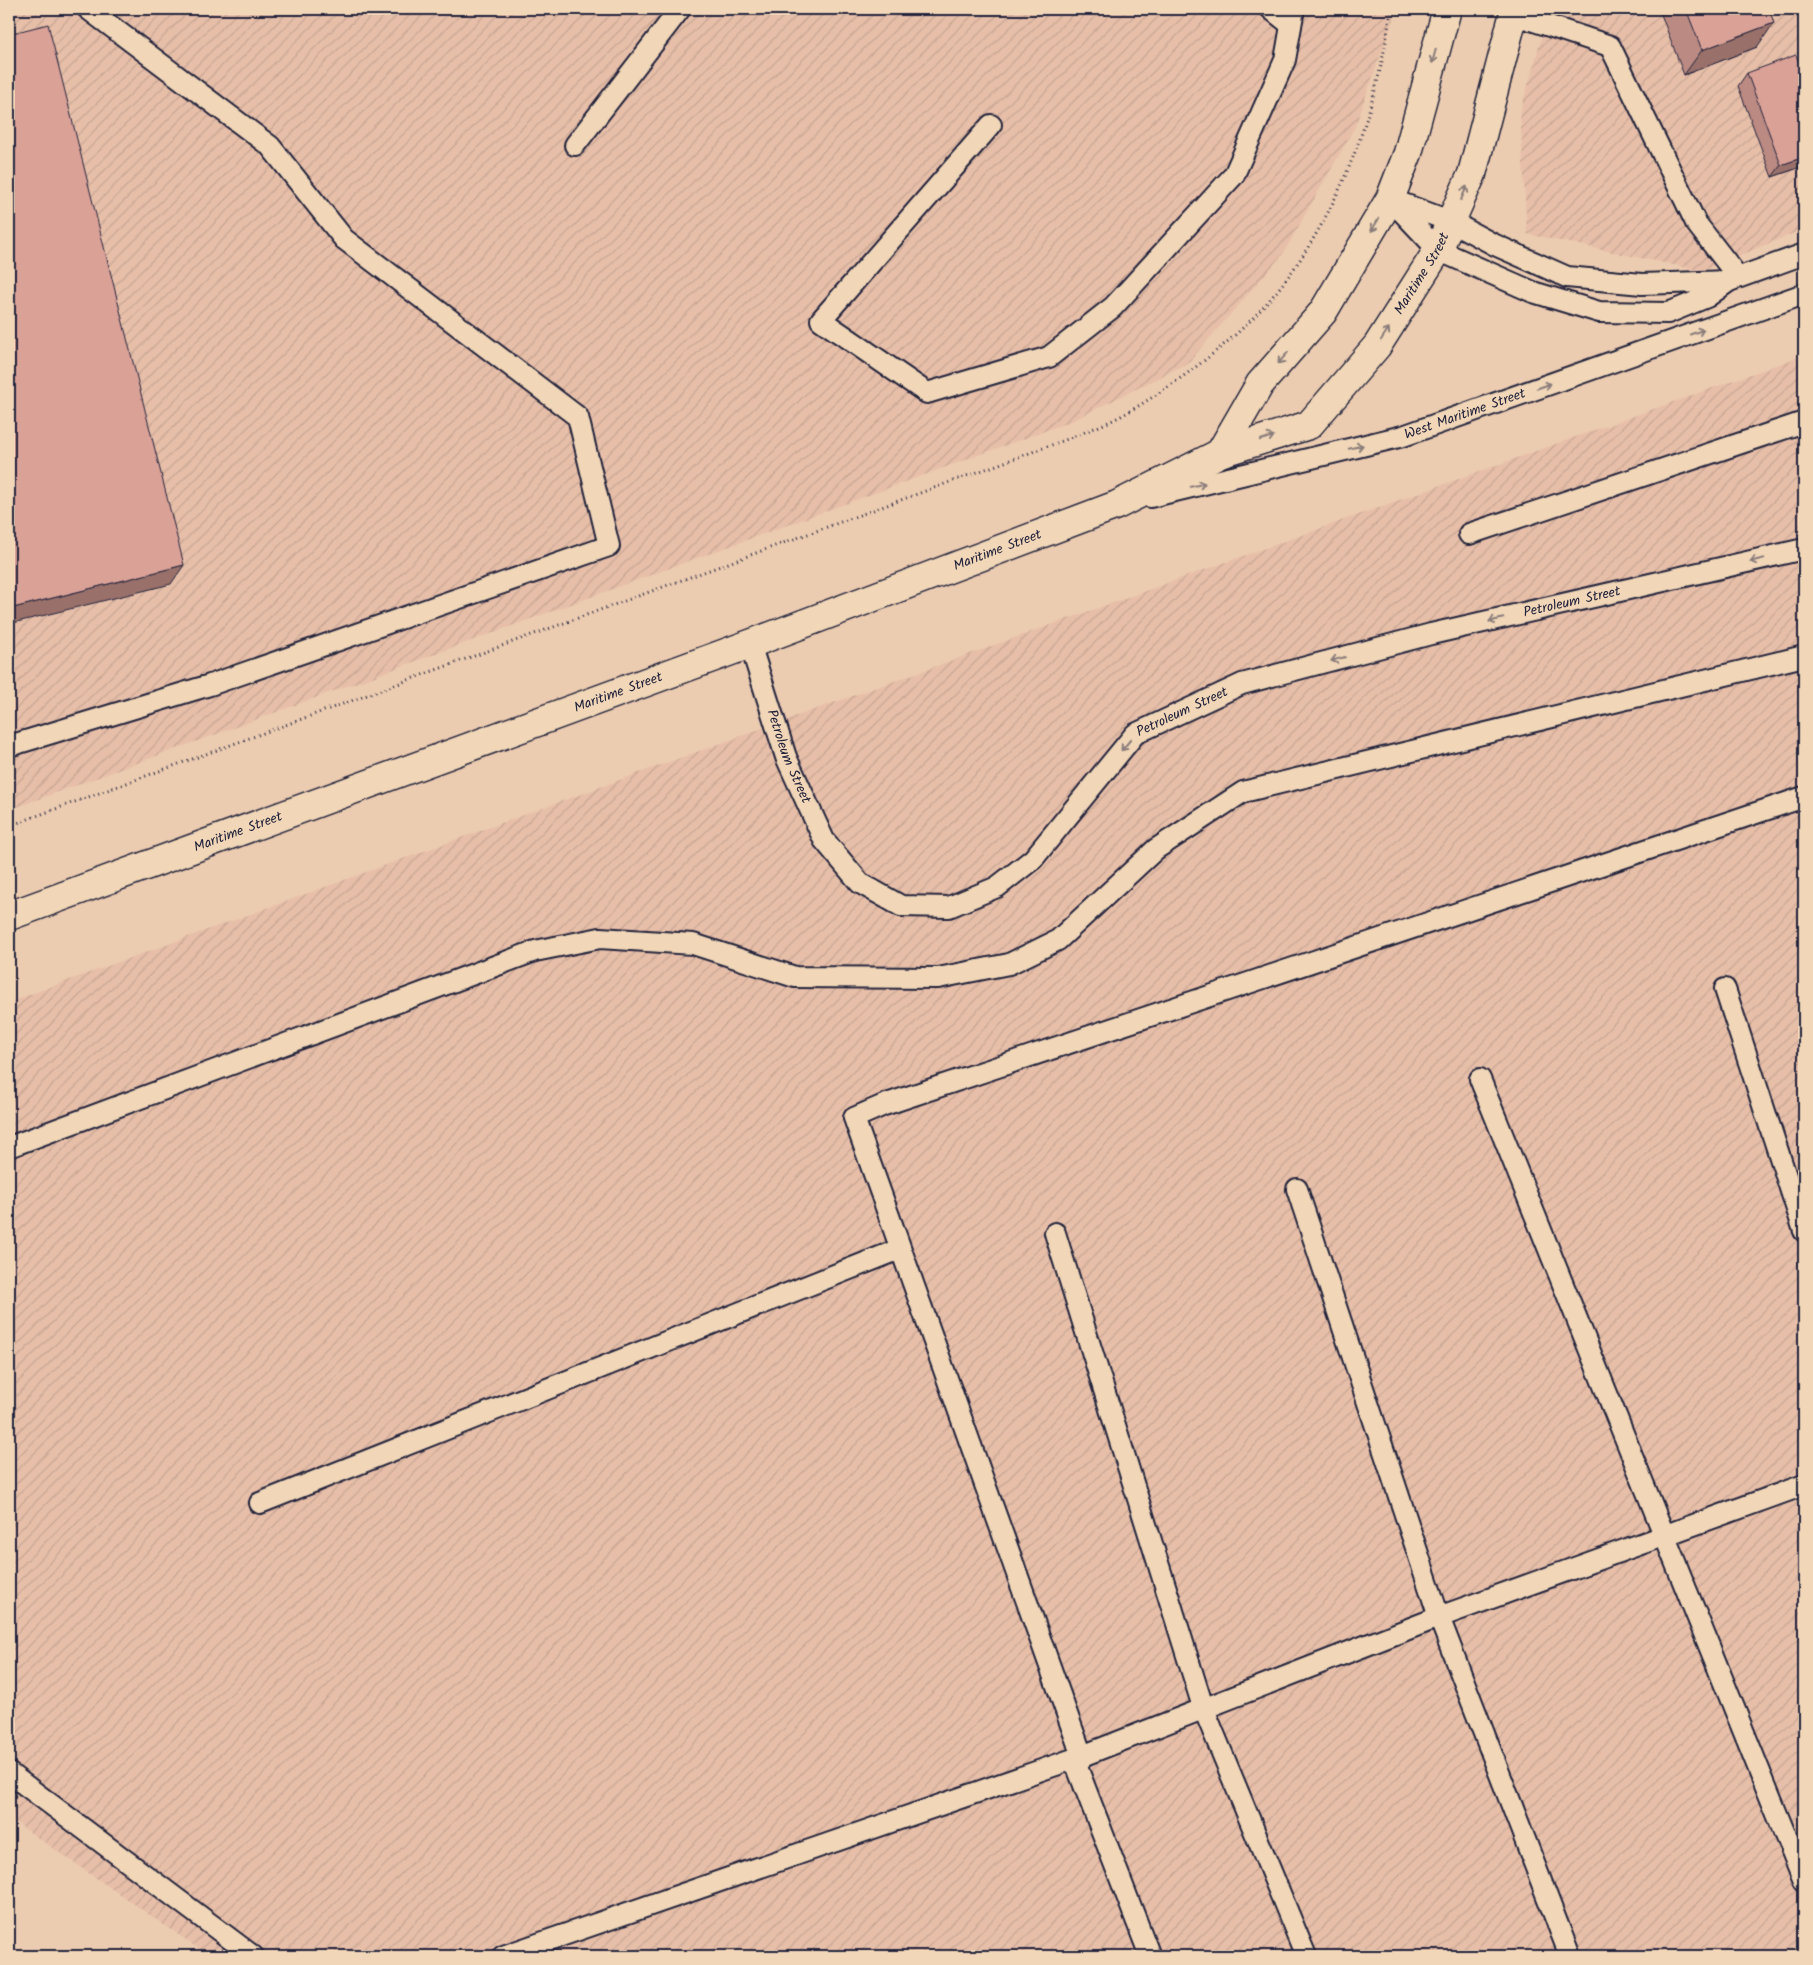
<svg xmlns="http://www.w3.org/2000/svg" width="1813" height="1965" font-family="Kalam,sans-serif">
  <style>
    .industrial { fill: url(#industrial-furrows) }
    .lines { fill: none; stroke-linecap: round; stroke-linejoin: round }
    .lane-casing { stroke: #22223b; stroke-width: 24 }
    .secondary-casing { stroke: #22223b; stroke-width: 31 }
    .path { stroke: #22223b; stroke-width: 3; stroke-dasharray: 1 4; stroke-linecap: butt }
    .lane { stroke: #f1d7b8; stroke-width: 20 }
    .secondary { stroke: #f1d7b8; stroke-width: 28 }
    .wall { fill: #bb8a82; stroke: #22223b }
    .shaded-wall { fill: #99716a; stroke: #22223b }
    .building { fill: #daa197; stroke: #22223b }
    .oneway { stroke: #8a7c7a }
    .labels { text-anchor: middle; dominant-baseline: central; stroke-width: 4; stroke-linejoin: round; paint-order: stroke }
    .street-label { font-size: 14px; fill: #22223b; stroke: #f1d7b8 }
  </style>
  <defs>
    <pattern id="industrial-furrows" width="10" height="10" patternUnits="userSpaceOnUse" patternTransform="scale(1.25)"><rect width="10" height="10" fill="#e7bfa9"/><path d="M-1 1l2-2M0 10L10 0M9 11l2-2" fill="none" stroke="#c6a492"/></pattern>
  </defs>
  <rect width="100%" height="100%" fill="#ecccb1"/>
  <filter id="ink" filterUnits="userSpaceOnUse"><feTurbulence type="fractalNoise" baseFrequency=".02" numOctaves="2"/><feDisplacementMap in="SourceGraphic" scale="10" xChannelSelector="R" yChannelSelector="G"/><feConvolveMatrix kernelMatrix="1 2 1 2 8 2 1 2 1" color-interpolation-filters="sRGB"/></filter>
  <g filter="url(#ink)">
    <g class="industrial">
      <polygon points="9,9 1397,9 1355,127 1283,254 1188,363 1072,421 9,810"/>
      <polygon points="1550,9 1804,9 1804,229 1702,271 1527,234 1520,112"/>
      <polygon points="1804,355 1804,1956 209,1956 9,1818 9,1002 727,741"/>
    </g>
    <g class="lines">
      <g class="lane-casing">
        <g id="lane">
          <polyline points="1271,9 1291,25"/>
          <polyline points="1513,14 1610,46 1696,223 1738,277"/>
          <polyline points="991,125 821,320 927,393 1049,357 1113,307 1234,175 1285,60 1294,9"/>
          <polyline points="575,145 680,9"/>
          <polygon points="1390,199 1452,222 1493,244 1567,277 1642,284 1729,281 1707,297 1668,313 1599,312 1533,292 1438,250"/>
          <polyline points="1729,281 1804,254"/>
          <path id="s1" d="M1150,497L1403,436L1804,294"/>
          <polyline points="1469,534 1804,422"/>
          <path id="s2" d="M750,644L786,757L824,840L860,883L901,906L949,907L997,887L1033,859L1135,734L1242,684L1431,634L1804,549"/>
          <polyline points="9,746 210,685 609,546 578,417 344,239 270,146 88,9"/>
          <polyline points="1725,989 1804,1231"/>
          <polyline points="1480,1079 1804,1881"/>
          <polyline points="9,1147 535,951 600,938 693,944 795,977 938,978 1009,964 1058,940 1156,849 1243,792 1804,656"/>
          <polyline points="1297,1189 1439,1617 1570,1956"/>
          <polyline points="1055,1233 1203,1707 1306,1956"/>
          <polyline points="260,1503 900,1249"/>
          <polyline points="9,1773 253,1956"/>
          <polyline points="503,1956 1082,1756 1439,1617 1804,1485"/>
          <polyline points="1150,1956 1077,1767 1082,1756 854,1118 884,1105 1804,797"/>
        </g>
      </g>
      <g class="secondary-casing">
        <g id="secondary">
          <polyline points="1220,453 1260,384 1323,312 1390,199 1408,153 1447,9"/>
          <path id="s3" d="M9,916L750,644L1117,505L1220,453L1309,425L1377,346L1438,250L1472,174L1515,9"/>
        </g>
      </g>
      <path class="path" d="M9,826L1065,440C1086,431 1110,423 1130,411C1167,389 1202,364 1234,336C1324,257 1376,125 1391,9"/>
      <use href="#lane" class="lane"/>
      <use href="#secondary" class="secondary"/>
    </g>
    <g class="wall">
      <polygon points="1659,9 1769,9 1757,47 1684,75"/>
      <polygon points="1747,73 1804,166 1772,177 1738,86"/>
    </g>
    <g class="shaded-wall">
      <polygon points="1774,23 1757,47 1684,75 1702,50"/>
      <polygon points="1804,157 1804,166 1772,177 1781,165"/>
      <polygon points="184,565 171,584 9,624 9,609"/>
    </g>
    <g class="building">
      <polygon points="1686,9 1769,9 1774,23 1702,50"/>
      <polygon points="48,24 184,565 9,609 9,34"/>
      <polygon points="1796,55 1804,76 1804,157 1781,165 1747,73"/>
    </g>
    <defs><path id="oneway-shaft" d="M-6 0H5M1.5-3L5.5 0L1.5 3" fill="none" stroke-width="1.6" stroke-linecap="round" stroke-linejoin="round" transform="scale(1.25)"/></defs>
    <g class="oneway">
      <use href="#oneway-shaft" transform="translate(1434 56) rotate(105)"/>
      <use href="#oneway-shaft" transform="translate(1464 193) rotate(-67)"/>
      <use href="#oneway-shaft" transform="translate(1375 225) rotate(121)"/>
      <use href="#oneway-shaft" transform="translate(1697 332) rotate(-19)"/>
      <use href="#oneway-shaft" transform="translate(1385 334) rotate(-57)"/>
      <use href="#oneway-shaft" transform="translate(1283 358) rotate(131)"/>
      <use href="#oneway-shaft" transform="translate(1544 386) rotate(-19)"/>
      <use href="#oneway-shaft" transform="translate(1267 438) rotate(-18)"/>
      <use href="#oneway-shaft" transform="translate(1356 447) rotate(-14)"/>
      <use href="#oneway-shaft" transform="translate(1198 485) rotate(-13)"/>
      <use href="#oneway-shaft" transform="translate(1757 560) rotate(167)"/>
      <use href="#oneway-shaft" transform="translate(1496 620) rotate(167)"/>
      <use href="#oneway-shaft" transform="translate(1338 659) rotate(165)"/>
      <use href="#oneway-shaft" transform="translate(1126 745) rotate(130)"/>
    </g>
  </g>
  <g class="labels">
    <g class="street-label">
      <text stroke="none"><textPath href="#s3" startOffset="1580">Maritime Street</textPath></text>
      <text stroke="none"><textPath href="#s1" startOffset="326">West Maritime Street</textPath></text>
      <text stroke="none"><textPath href="#s3" startOffset="1054">Maritime Street</textPath></text>
      <text stroke="none"><textPath href="#s2" startOffset="1078">Petroleum Street</textPath></text>
      <text stroke="none"><textPath href="#s3" startOffset="649">Maritime Street</textPath></text>
      <text stroke="none"><textPath href="#s2" startOffset="672">Petroleum Street</textPath></text>
      <text stroke="none"><textPath href="#s2" startOffset="119">Petroleum Street</textPath></text>
      <text stroke="none"><textPath href="#s3" startOffset="244">Maritime Street</textPath></text>
    </g>
  </g>
  <rect width="1813" height="1965" fill="none" stroke="#f1d7b8" stroke-width="30"/>
  <rect x="15" y="15" width="1783" height="1935" fill="none" stroke="#22223b" stroke-width="2" filter="url(#ink)"/>
</svg>
